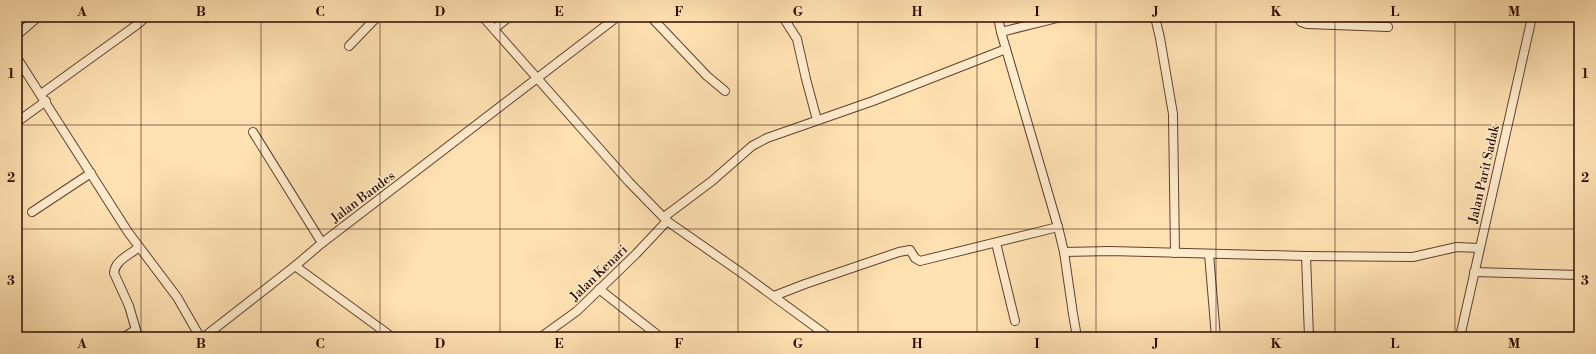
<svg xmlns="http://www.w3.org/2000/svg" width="1596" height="354" font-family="'Libre Bodoni',serif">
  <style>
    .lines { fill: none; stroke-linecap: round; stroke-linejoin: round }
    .minor-casing { stroke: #62402d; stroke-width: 10 }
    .minor { stroke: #ffeccd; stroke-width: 8 }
    .grid { fill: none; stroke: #2d0b01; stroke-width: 1; stroke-opacity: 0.55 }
    .labels { text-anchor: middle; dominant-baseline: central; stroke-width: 3; stroke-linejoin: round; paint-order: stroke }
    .street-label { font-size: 13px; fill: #2d0b01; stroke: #ffeccd }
    .neatline { fill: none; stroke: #2d0b01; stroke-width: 1.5 }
    .grid-label { font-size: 13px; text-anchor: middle; font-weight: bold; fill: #2d0b01 }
  </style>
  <rect width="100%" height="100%" fill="#ffe1b2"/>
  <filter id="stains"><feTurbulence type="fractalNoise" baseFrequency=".005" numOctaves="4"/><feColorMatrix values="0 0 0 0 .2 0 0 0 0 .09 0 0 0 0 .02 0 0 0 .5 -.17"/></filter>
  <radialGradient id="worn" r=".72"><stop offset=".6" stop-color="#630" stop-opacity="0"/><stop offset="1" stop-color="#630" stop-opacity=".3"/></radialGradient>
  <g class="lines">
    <g class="minor-casing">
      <g id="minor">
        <polyline points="483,17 629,182 667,221 743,274 829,337"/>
        <polyline points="651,17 707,76 725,91"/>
        <polyline points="783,17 797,39 806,79 817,120"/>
        <polyline points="998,17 1001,32 1058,227 1064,252 1073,314 1077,337"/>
        <polyline points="1155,17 1160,38 1173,114 1175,253"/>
        <polyline points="1297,17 1301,22 1307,24 1388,27"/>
        <polyline points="207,18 208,17"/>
        <polyline points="494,29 509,17"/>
        <polyline points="1001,32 1061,17"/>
        <polyline points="17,35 38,17"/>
        <polyline points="349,46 377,17"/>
        <polyline points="17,58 128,232 177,297 200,337"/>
        <polyline points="41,94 138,24 146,17"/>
        <polyline points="17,122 46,101"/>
        <polyline points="253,132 322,243"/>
        <polyline points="32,212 91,173"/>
        <polyline points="664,217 712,181 752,146 767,138 873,101 1006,49"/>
        <polyline points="996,243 1015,321"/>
        <polyline points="1064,252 1110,251 1306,256 1413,257 1457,247 1479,248"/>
        <polyline points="1209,254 1216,337"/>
        <polyline points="1306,256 1309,337"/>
        <polyline points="295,266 392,337"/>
        <polyline points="1474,272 1579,275"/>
        <polyline points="599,289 660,337"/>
        <polyline points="774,296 805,284 899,252 910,250 915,258 920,261 1058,227"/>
        <polyline points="124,337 135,330"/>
        <path d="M138,337L129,306L114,273C115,260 130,255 139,247"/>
        <polyline points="204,337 295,266 322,243 617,17"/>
        <polyline points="541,337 577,311 636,254 667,221"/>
        <polyline points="1460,337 1532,17"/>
      </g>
    </g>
    <use href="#minor" class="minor"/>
  </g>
  <path class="grid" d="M141,17V337M261,17V337M380,17V337M500,17V337M619,17V337M738,17V337M858,17V337M977,17V337M1096,17V337M1216,17V337M1335,17V337M1455,17V337M17,125H1579M17,229H1579"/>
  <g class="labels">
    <g class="street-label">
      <text transform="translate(1484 174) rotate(-77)">Jalan Parit Sadak</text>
      <text transform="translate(363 197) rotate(-37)">Jalan Bandes</text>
      <text transform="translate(599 273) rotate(-44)">Jalan Kenari</text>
    </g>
  </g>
  <rect width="1596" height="354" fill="none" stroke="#ffe1b2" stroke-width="44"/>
  <rect x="22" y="22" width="1552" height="310" class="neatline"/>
  <g class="grid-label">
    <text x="82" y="16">A</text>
    <text x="201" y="16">B</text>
    <text x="320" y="16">C</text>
    <text x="440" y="16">D</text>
    <text x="559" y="16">E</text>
    <text x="679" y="16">F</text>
    <text x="798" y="16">G</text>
    <text x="917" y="16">H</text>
    <text x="1037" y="16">I</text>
    <text x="1156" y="16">J</text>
    <text x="1276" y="16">K</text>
    <text x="1395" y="16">L</text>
    <text x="1514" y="16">M</text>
    <text x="11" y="78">1</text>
    <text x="1585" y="78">1</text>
    <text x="11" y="182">2</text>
    <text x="1585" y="182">2</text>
    <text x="11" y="285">3</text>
    <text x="1585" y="285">3</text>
    <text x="82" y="348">A</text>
    <text x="201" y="348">B</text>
    <text x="320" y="348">C</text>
    <text x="440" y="348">D</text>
    <text x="559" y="348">E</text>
    <text x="679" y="348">F</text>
    <text x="798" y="348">G</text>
    <text x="917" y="348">H</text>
    <text x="1037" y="348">I</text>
    <text x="1156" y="348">J</text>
    <text x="1276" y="348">K</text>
    <text x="1395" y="348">L</text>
    <text x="1514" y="348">M</text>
  </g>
  <rect width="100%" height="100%" filter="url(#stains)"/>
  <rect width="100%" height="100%" fill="url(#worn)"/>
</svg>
